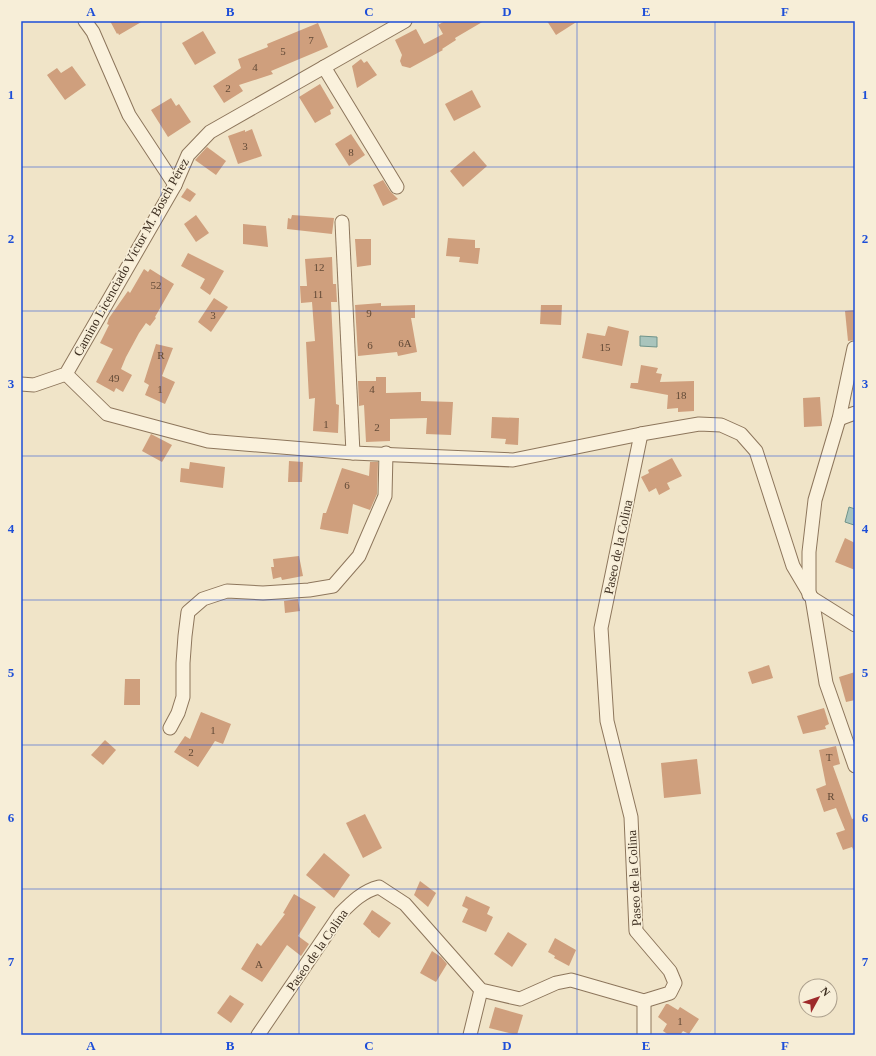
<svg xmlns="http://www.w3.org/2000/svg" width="876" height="1056" font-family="Georgia,serif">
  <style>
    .water { fill: #a9c4bc; stroke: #6f938a }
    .building { fill: #cf9f7d }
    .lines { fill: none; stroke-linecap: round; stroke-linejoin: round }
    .minor-casing { stroke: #8d765c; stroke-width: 15 }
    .minor { stroke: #faf1dc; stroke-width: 13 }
    .grid { fill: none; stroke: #1d4ed8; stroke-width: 1; stroke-opacity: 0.55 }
    .labels { text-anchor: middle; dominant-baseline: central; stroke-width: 3.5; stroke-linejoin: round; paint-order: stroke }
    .number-label { font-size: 11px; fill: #624a37 }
    .street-label { font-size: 13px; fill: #3d2e20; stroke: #f7eed8 }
    .neatline { fill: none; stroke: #1d4ed8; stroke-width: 1.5 }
    .grid-label { font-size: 13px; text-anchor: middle; font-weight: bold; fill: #1d4ed8 }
  </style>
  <rect width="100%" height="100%" fill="#f0e4c8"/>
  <g class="water">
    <polygon points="640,336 657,337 657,347 640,346"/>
    <polygon points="849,507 855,509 854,525 845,522"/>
  </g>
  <g class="building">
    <polygon points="110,21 143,21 119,35 118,33 117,34"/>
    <polygon points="445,21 484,21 455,38 456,40 442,49 443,50 410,68 402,66 400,61 402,55 395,40 416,29 424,44 443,34 438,25"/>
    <polygon points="547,21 578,21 556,35"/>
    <polygon points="318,23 328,47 271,71 273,74 239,85 243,91 224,103 213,86 241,68 238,59 268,47 267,44"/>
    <polygon points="203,31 216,53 195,65 182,43"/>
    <polygon points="361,59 364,63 367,61 377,75 357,88 352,66"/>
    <polygon points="72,66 86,85 65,100 47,75 57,68 61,73"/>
    <polygon points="320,84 334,108 330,110 331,114 315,123 299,97"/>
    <polygon points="472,90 481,107 454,121 445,104"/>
    <polygon points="171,98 176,106 179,104 191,122 168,137 151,110"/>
    <polygon points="252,129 262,156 238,164 228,136 245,130 245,132"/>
    <polygon points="351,134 365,155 349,166 335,144"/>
    <polygon points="207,147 226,161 216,175 195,160"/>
    <polygon points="474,151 487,166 463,187 450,171"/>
    <polygon points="383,180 390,191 398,199 383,206 373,185"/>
    <polygon points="187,188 196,194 190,202 181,197"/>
    <polygon points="196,215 209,233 196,242 184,224"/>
    <polygon points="292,215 334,218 332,234 287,229 288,218 291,219"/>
    <polygon points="243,224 266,226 268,247 243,244"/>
    <polygon points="448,238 475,240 475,248 480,248 478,264 459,262 460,257 446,256"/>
    <polygon points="355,239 371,239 371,265 357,267"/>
    <polygon points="188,253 224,271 210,295 200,288 205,279 181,266"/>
    <polygon points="332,257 333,284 336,284 337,302 331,302 336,404 339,405 338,433 313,431 315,398 309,399 306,342 315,341 312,302 301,303 300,286 307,286 305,259"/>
    <polygon points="144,269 148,272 150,269 174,284 155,317 156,318 150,326 146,323 139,333 126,357 121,369 132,375 123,392 116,388 114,392 96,382 113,349 100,343 109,325 107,324 109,318 128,291 130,293"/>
    <polygon points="214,298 228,307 211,332 198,322"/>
    <polygon points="381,303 381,306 415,305 415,318 411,318 417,352 398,356 397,352 358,356 355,305"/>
    <polygon points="541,305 562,305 561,325 540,324"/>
    <polygon points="855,310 855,340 848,341 845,311"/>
    <polygon points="608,326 629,331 622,366 582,358 587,333 605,336"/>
    <polygon points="156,344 173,348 162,376 175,382 165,404 145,395 149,385 144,382"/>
    <polygon points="641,365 658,368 656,373 662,374 660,382 694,381 694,411 678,412 678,408 667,409 668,395 630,388 631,383 638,383"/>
    <polygon points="376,377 386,377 386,393 421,392 421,401 453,402 451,435 426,434 427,418 390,419 390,441 366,442 364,405 359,406 358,381 376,381"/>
    <polygon points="820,397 822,426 804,427 803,398"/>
    <polygon points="492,417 519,418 518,445 505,444 506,439 491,438"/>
    <polygon points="151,434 172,445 162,462 142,451"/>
    <polygon points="672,458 682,476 667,483 670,489 659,495 656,488 649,492 641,477 649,473 648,470"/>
    <polygon points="289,461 303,462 302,482 288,482"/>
    <polygon points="190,462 225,467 223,488 180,482 181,468 189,469"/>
    <polygon points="370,462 378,462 377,494 370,510 353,504 348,534 320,529 323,513 326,513 342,468 369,476"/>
    <polygon points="845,538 855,543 855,570 835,562"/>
    <polygon points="299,556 303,576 282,580 281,577 273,579 271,567 274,567 273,559"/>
    <polygon points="298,599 300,611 285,613 284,601"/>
    <polygon points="769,665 773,678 752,684 748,672"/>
    <polygon points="855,672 855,700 846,702 839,677"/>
    <polygon points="125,679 140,679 140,705 124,705"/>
    <polygon points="824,708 829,724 825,726 826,729 803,734 797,716"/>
    <polygon points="201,712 231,724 223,744 215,741 198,767 174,752 185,736 190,739"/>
    <polygon points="105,740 116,750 103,765 91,755"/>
    <polygon points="836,746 840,764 833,766 852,819 855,818 855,853 852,847 843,850 836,833 845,830 836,808 824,812 816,789 826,785 819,750"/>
    <polygon points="697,759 701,794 664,798 661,763"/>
    <polygon points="365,814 382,848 363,858 346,823"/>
    <polygon points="324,853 350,875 334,898 306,875"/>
    <polygon points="420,881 436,893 428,907 414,895"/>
    <polygon points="294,894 316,907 298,936 309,944 301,956 287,945 262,982 241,969 257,943 261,946 285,914 283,913"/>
    <polygon points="466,896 490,907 487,914 493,917 486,932 462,922 468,909 462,906"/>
    <polygon points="372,910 391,923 379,938 371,932 371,931 363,924"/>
    <polygon points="508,932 527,944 512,967 494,954"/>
    <polygon points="555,938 576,950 569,966 554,958 555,956 548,952"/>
    <polygon points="432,951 441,957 447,964 436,982 420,973"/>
    <polygon points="230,995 244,1004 231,1023 217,1013"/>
    <polygon points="666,1004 668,1004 678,1010 680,1007 699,1019 689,1034 683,1031 680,1035 669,1035 663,1031 667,1024 658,1017"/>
    <polygon points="495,1007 523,1015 517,1035 489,1028"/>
  </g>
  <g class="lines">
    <g class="minor-casing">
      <g id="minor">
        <polyline points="85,21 93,32 129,115 175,185"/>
        <polyline points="324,67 397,187"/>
        <polyline points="342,222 353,453"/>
        <polyline points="66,374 107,414 208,441 353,453 513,460 641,434 699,424 721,425 741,434 756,451 793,566 812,598 826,683 855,766"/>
        <polyline points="21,384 34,385 66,374 175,185 188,155 210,132 405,21"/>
        <polyline points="839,419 855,413"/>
        <polyline points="809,595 809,552 815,500 839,419 854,348"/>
        <polyline points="812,598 855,625"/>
        <polyline points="170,728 178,713 183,697 183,663 185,636 188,612 203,599 227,591 263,593 309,590 333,586 359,556 385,496 386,453"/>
        <polyline points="644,1001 644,1035"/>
        <path d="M258,1035L341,913C352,902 363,891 379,887L405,904L481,990L520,999L556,983L571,980L644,1001L670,993L675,983L670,971L636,931L631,817L607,721L601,628L641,434"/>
        <polyline points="470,1035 481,990"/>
      </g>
    </g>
    <use href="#minor" class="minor"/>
  </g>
  <path class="grid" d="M161,21V1035M299,21V1035M438,21V1035M577,21V1035M715,21V1035M21,167H855M21,311H855M21,456H855M21,600H855M21,745H855M21,889H855"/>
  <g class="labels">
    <g class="number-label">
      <text x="311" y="40">7</text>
      <text x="283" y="51">5</text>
      <text x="255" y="67">4</text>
      <text x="228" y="88">2</text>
      <text x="245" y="146">3</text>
      <text x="351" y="152">8</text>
      <text x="319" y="267">12</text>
      <text x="156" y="285">52</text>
      <text x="318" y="294">11</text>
      <text x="369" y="313">9</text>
      <text x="213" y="315">3</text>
      <text x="405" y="343">6A</text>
      <text x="370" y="345">6</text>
      <text x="605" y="347">15</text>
      <text x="161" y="355">R</text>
      <text x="114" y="378">49</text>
      <text x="160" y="389">1</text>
      <text x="372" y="389">4</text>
      <text x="681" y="395">18</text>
      <text x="326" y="424">1</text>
      <text x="377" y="427">2</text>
      <text x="347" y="485">6</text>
      <text x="213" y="730">1</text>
      <text x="191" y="752">2</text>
      <text x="829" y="757">T</text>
      <text x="831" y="796">R</text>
      <text x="259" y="964">A</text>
      <text x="680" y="1021">1</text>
    </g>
    <g class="street-label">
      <text transform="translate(131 257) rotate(-61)">Camino Licenciado Víctor M. Bosch Pérez</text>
      <text transform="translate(618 547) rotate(-78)">Paseo de la Colina</text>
      <text transform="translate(634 878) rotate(-93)">Paseo de la Colina</text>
      <text transform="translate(317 950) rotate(-55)">Paseo de la Colina</text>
    </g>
  </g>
  <rect width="876" height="1056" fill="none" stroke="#f7eed8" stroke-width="44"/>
  <g transform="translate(818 998) rotate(50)"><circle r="19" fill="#f7eed8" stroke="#ada18e"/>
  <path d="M0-3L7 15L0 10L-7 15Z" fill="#9e2a2b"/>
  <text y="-6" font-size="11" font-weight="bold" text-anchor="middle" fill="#3d2e20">N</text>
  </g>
  <rect x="22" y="22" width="832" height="1012" class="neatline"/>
  <g class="grid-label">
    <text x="91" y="16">A</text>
    <text x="230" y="16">B</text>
    <text x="369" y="16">C</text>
    <text x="507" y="16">D</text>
    <text x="646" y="16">E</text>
    <text x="785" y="16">F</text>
    <text x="11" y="99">1</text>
    <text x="865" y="99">1</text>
    <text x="11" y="243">2</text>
    <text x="865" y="243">2</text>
    <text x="11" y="388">3</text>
    <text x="865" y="388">3</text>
    <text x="11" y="533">4</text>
    <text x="865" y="533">4</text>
    <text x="11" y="677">5</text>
    <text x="865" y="677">5</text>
    <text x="11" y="822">6</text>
    <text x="865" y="822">6</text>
    <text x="11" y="966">7</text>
    <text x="865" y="966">7</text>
    <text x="91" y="1050">A</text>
    <text x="230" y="1050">B</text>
    <text x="369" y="1050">C</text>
    <text x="507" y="1050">D</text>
    <text x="646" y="1050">E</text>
    <text x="785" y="1050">F</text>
  </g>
</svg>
